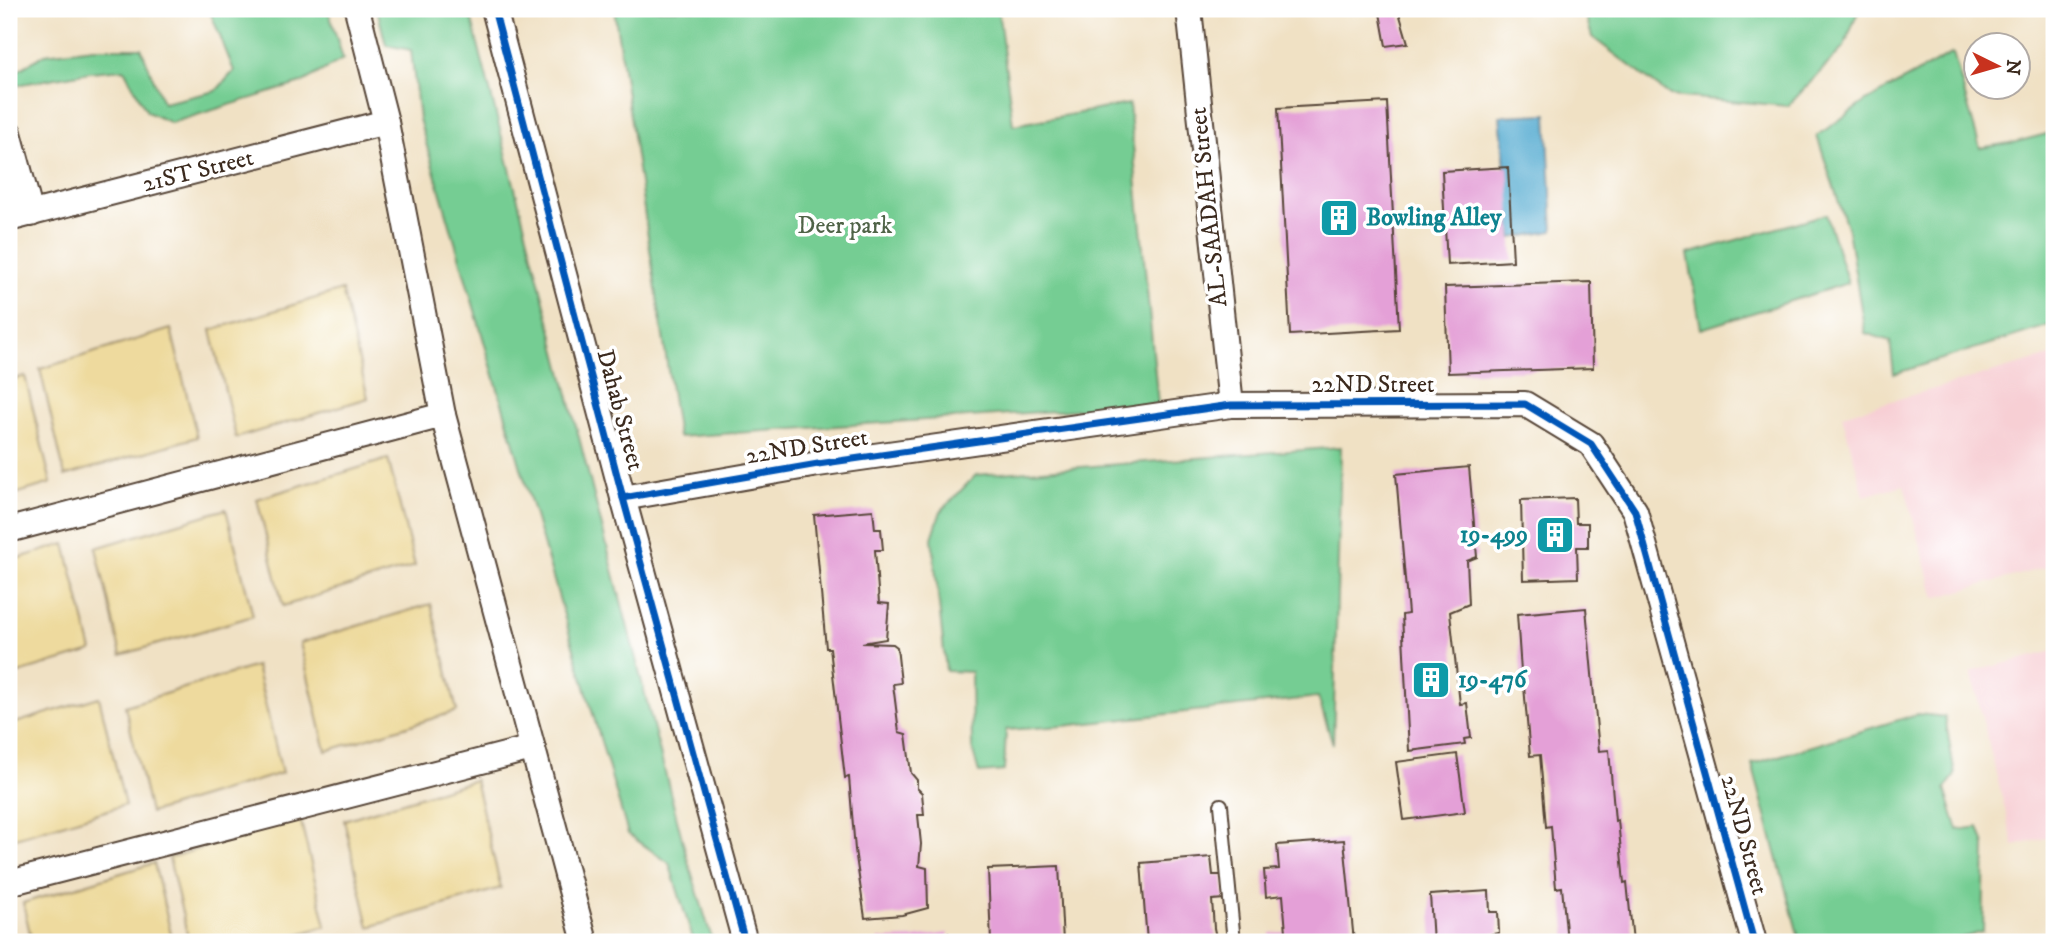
<svg xmlns="http://www.w3.org/2000/svg" width="2063" height="951" font-family="'IM FELL DW Pica',serif">
  <style>
    .built { fill: #f7cfd4 }
    .green { fill: #74cd93; stroke: #587c58; stroke-width: 2 }
    .sand { fill: #eeda9e; stroke: #94825e; stroke-width: 2 }
    .water { fill: #53aad0; stroke: #476a77; stroke-width: 2 }
    .building { fill: #e4a0d7 }
    .lines { fill: none; stroke-linecap: round; stroke-linejoin: round }
    .lane-casing { stroke: #564537; stroke-width: 16 }
    .street-casing { stroke: #564537; stroke-width: 28 }
    .lane { stroke: #fff; stroke-width: 12 }
    .street { stroke: #fff; stroke-width: 24 }
    .cycleway-casing { stroke: #fff; stroke-width: 11 }
    .cycleway { stroke: #0057b8; stroke-width: 7 }
    .labels { text-anchor: middle; dominant-baseline: central; stroke-width: 7; stroke-linejoin: round; paint-order: stroke }
    .street-label { font-size: 24px; fill: #3b2a1e; stroke: #fff }
    .culture-label { font-size: 24px; font-weight: bold; fill: #0d838f; stroke: #fff; text-anchor: start }
    .park-label { font-size: 24px; fill: #4f6347; stroke: #fff }
  </style>
  <rect width="100%" height="100%" fill="#fff"/>
  <filter id="ink" filterUnits="userSpaceOnUse"><feTurbulence type="fractalNoise" baseFrequency=".0143" numOctaves="2"/><feDisplacementMap in="SourceGraphic" scale="14" xChannelSelector="R" yChannelSelector="G"/><feConvolveMatrix kernelMatrix="1 2 1 2 8 2 1 2 1" color-interpolation-filters="sRGB"/></filter>
  <filter id="wash" filterUnits="userSpaceOnUse"><feTurbulence type="fractalNoise" baseFrequency=".00686" numOctaves="4" result="noise"/><feDisplacementMap in="SourceGraphic" scale="28" xChannelSelector="R" yChannelSelector="G"/><feGaussianBlur stdDeviation="1.57" result="paint"/><feColorMatrix in="noise" values="0 0 0 0 0 0 0 0 0 0 0 0 0 0 0 0 0 1.4 0 .05"/><feComposite in="paint" operator="in"/></filter>
  <g filter="url(#wash)">
    <rect width="100%" height="100%" fill="#f0e1c4"/>
    <g class="built">
      <polygon points="2054,355 2054,565 1935,598 1904,485 1864,496 1842,415"/>
      <polygon points="2054,651 2054,836 2014,846 1971,672"/>
    </g>
    <g class="green">
      <polygon points="209,9 328,9 343,59 301,83 171,123 147,112 124,69 90,72 17,85 11,75 45,54 93,48 141,48 163,103 216,91 234,71"/>
      <polygon points="377,9 469,9 687,858 713,942 694,942 669,863 628,834 419,119 411,50 386,45"/>
      <polygon points="614,9 998,9 1013,125 1129,104 1158,404 678,437"/>
      <polygon points="1584,9 1859,9 1844,47 1788,106 1670,96 1592,37"/>
      <polygon points="1953,53 1980,148 2016,142 2054,132 2054,324 1894,374 1890,341 1865,333 1848,230 1817,136 1866,101"/>
      <polygon points="1826,214 1848,283 1701,329 1688,254"/>
      <polygon points="1341,447 1333,744 1318,697 1063,726 1006,730 1004,771 979,773 972,748 971,672 946,671 932,538 941,511 976,475"/>
      <polygon points="1918,714 1945,717 1955,775 1945,789 1958,830 1979,827 1985,845 1983,932 1946,942 1800,942 1752,764"/>
    </g>
    <g class="sand">
      <polygon points="342,290 368,398 236,438 211,330"/>
      <polygon points="171,329 197,437 65,476 40,369"/>
      <polygon points="25,376 51,483 9,496 9,381"/>
      <polygon points="388,459 415,566 283,606 257,499"/>
      <polygon points="226,509 253,616 121,655 96,548"/>
      <polygon points="65,544 92,651 9,676 9,561"/>
      <polygon points="431,604 457,711 326,751 300,643"/>
      <polygon points="256,666 282,773 150,813 125,706"/>
      <polygon points="99,697 125,805 9,840 9,725"/>
      <polygon points="475,780 501,888 369,927 344,820"/>
      <polygon points="300,818 326,926 272,942 189,942 169,858"/>
      <polygon points="154,863 173,942 32,942 23,903"/>
    </g>
    <polygon class="water" points="1547,114 1553,231 1512,238 1500,116"/>
    <g id="blocks">
      <g class="building">
        <polygon points="1398,9 1408,43 1386,46 1380,13"/>
        <polygon points="1387,102 1399,329 1290,335 1278,108"/>
        <polygon points="1508,167 1513,261 1447,265 1442,171"/>
        <polygon points="1591,282 1593,368 1448,373 1445,287"/>
        <polygon points="1469,467 1477,557 1467,561 1469,604 1450,612 1460,704 1467,703 1471,738 1464,739 1465,744 1409,751 1402,615 1408,614 1396,474"/>
        <polygon points="1575,498 1576,523 1588,523 1588,547 1577,547 1578,578 1523,580 1521,500"/>
        <polygon points="873,510 875,529 881,529 883,550 875,550 879,603 889,604 886,639 862,643 893,644 897,647 901,683 893,684 899,732 906,734 911,773 917,780 917,788 922,793 924,815 918,815 921,844 919,866 927,868 928,908 902,915 865,918 855,850 849,777 845,778 830,648 826,648 814,515"/>
        <polygon points="1586,608 1599,751 1609,750 1615,821 1618,820 1624,883 1627,882 1633,942 1567,942 1562,887 1556,888 1551,826 1546,827 1540,755 1530,756 1524,686 1522,686 1517,614"/>
        <polygon points="1457,754 1465,812 1404,820 1396,762"/>
        <polygon points="1344,840 1354,942 1271,942 1270,933 1286,932 1283,895 1266,897 1264,870 1279,869 1277,845"/>
        <polygon points="1211,857 1213,875 1222,875 1224,899 1212,900 1214,928 1217,942 1147,942 1141,863"/>
        <polygon points="1059,866 1063,942 991,942 988,869"/>
        <polygon points="1489,891 1490,912 1498,912 1499,933 1492,934 1493,942 1433,942 1430,895"/>
        <polygon points="948,933 948,942 879,942 879,939 914,938"/>
      </g>
    </g>
  </g>
  <g filter="url(#ink)">
    <use href="#blocks" fill-opacity="0" stroke="#564537" stroke-width="2"/>
    <g class="lines">
      <g class="lane-casing">
        <polyline id="lane" points="1221,805 1234,942"/>
      </g>
      <g class="street-casing">
        <g id="street">
          <polyline points="357,9 386,122 443,415 585,942"/>
          <polyline points="494,9 623,498 745,942"/>
          <polyline points="1189,9 1231,405"/>
          <polyline points="9,133 31,214"/>
          <polyline points="9,219 386,122"/>
          <polyline points="623,498 818,464 1231,405 1525,404 1591,444 1635,511 1754,942"/>
          <polyline points="9,530 443,415"/>
          <polyline points="9,883 532,748"/>
        </g>
      </g>
      <use href="#lane" class="lane"/>
      <use href="#street" class="street"/>
      <g class="cycleway-casing">
        <g id="cycleway">
          <polyline points="494,9 623,498 745,942"/>
          <polyline points="623,498 818,464 1231,405 1525,404 1591,444 1635,511 1754,942"/>
        </g>
      </g>
      <use href="#cycleway" class="cycleway"/>
    </g>
  </g>
  <defs>
    <g id="building-square" transform="scale(2.0125)"><rect x="-9" y="-9" width="18" height="18" rx="4" fill="#0f9aa8" stroke="#fff"/><path d="M-4-6H4V6H1V3H-1V6H-4ZM-2.5-4.3h1.7v1.8h-1.7ZM.8-4.3h1.7v1.8H.8ZM-2.5-1h1.7V.8h-1.7ZM.8-1h1.7V.8H.8Z" fill="#fff"/></g>
  </defs>
  <g fill-rule="evenodd">
    <use href="#building-square" x="1339" y="218"/>
    <use href="#building-square" x="1555" y="535"/>
    <use href="#building-square" x="1431" y="680"/>
  </g>
  <g class="labels">
    <g class="street-label">
      <text transform="translate(198 171) rotate(-14)">21ST Street</text>
      <text transform="translate(1209 207) rotate(-96)">AL-SAADAH Street</text>
      <text x="1373" y="385">22ND Street</text>
      <text transform="translate(620 410) rotate(75)">Dahab Street</text>
      <text transform="translate(807 447) rotate(-9)">22ND Street</text>
      <text transform="translate(1744 835) rotate(75)">22ND Street</text>
    </g>
    <g class="culture-label">
      <text x="1366" y="218">Bowling Alley</text>
      <text x="1528" y="535" text-anchor="end">19-499</text>
      <text x="1458" y="680">19-476</text>
    </g>
    <g class="park-label">
      <text x="845" y="226">Deer park</text>
    </g>
  </g>
  <rect width="2063" height="951" fill="none" stroke="#fff" stroke-width="35"/>
  <g transform="translate(1997 66) rotate(95)"><circle r="33" fill="#ffffff" stroke="#b1aaa5" stroke-width="2"/>
  <path d="M0-5L12 26L0 18L-12 26Z" fill="#c8321e"/>
  <text y="-10" font-size="19" font-weight="bold" text-anchor="middle" fill="#3b2a1e">N</text>
  </g>
</svg>
